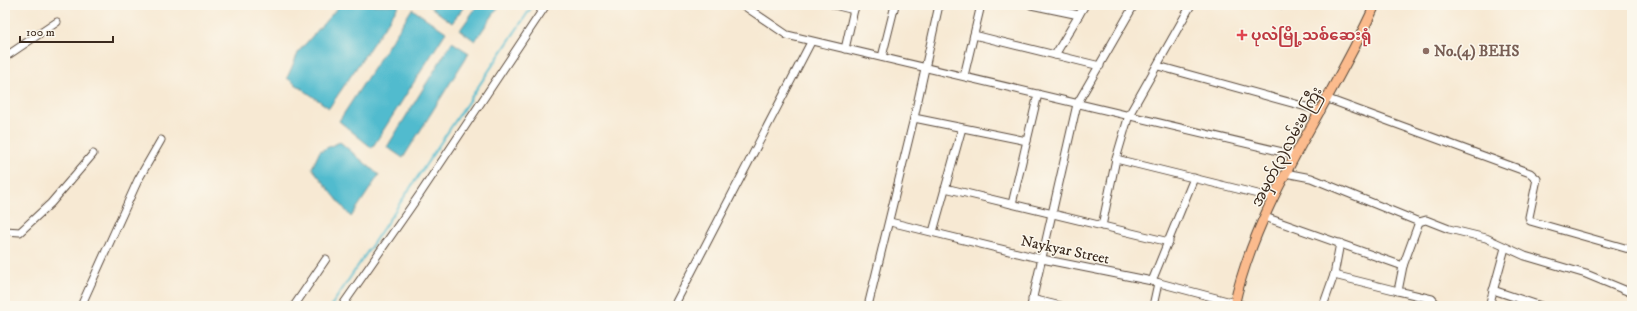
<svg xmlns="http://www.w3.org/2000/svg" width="1637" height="311" font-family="'IM FELL DW Pica','Noto Sans Myanmar',serif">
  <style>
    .water { fill: #51bbce; stroke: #467276 }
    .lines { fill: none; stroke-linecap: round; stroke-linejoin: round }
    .stream { stroke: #51bbce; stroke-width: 2 }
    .minor-casing { stroke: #574739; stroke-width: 9 }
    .major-casing { stroke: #574739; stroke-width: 11 }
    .minor { stroke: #fff; stroke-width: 7 }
    .major { stroke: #fbbb8d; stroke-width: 9 }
    .health-dot { fill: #e0444e; stroke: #fbf7ec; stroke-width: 1.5 }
    .education-dot { fill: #8d6e63; stroke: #fbf7ec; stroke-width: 1.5 }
    .labels { text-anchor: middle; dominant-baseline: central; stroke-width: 3; stroke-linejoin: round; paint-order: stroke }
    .health-label { font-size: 15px; font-weight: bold; fill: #be3a42; stroke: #fbf7ec; text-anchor: start }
    .education-label { font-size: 15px; font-weight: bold; fill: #785e54; stroke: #fbf7ec; text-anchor: start }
    .street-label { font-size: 15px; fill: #3b2a1e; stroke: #fbf7ec }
  </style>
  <rect width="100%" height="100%" fill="#fbf7ec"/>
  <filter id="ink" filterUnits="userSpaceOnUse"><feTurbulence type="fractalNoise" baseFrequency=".025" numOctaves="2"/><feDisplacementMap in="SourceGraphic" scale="8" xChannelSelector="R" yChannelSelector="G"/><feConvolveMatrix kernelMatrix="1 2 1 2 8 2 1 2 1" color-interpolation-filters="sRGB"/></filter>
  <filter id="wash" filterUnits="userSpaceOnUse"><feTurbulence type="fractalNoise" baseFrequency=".012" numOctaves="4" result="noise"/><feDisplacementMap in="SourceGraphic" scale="16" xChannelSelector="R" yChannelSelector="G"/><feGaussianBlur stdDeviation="0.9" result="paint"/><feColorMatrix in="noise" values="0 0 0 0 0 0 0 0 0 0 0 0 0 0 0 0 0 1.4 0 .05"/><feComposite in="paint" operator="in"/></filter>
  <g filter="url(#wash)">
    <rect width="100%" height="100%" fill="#f7e9d3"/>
    <g class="water">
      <polygon points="340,5 399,5 329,108 287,78 299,51"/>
      <polygon points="428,5 465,5 452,23"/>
      <polygon points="478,5 500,5 475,41 460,30"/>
      <polygon points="412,9 446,32 372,148 339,121"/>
      <polygon points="452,42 469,53 403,158 387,147"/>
      <polygon points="340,142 379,175 351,217 312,168 320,151"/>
    </g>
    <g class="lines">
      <polyline class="stream" points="331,306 533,5"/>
    </g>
  </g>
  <g filter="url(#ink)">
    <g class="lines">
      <g class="minor-casing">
        <g id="minor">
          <polyline points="743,5 787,35 1295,155"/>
          <polyline points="834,5 854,10"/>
          <polyline points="1031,5 1079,15"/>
          <polyline points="1283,5 1286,5"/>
          <polyline points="974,35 1100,66"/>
          <polyline points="845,49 855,5"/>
          <polyline points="1055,55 1085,5"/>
          <polyline points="5,57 57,22"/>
          <polyline points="882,57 895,5"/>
          <polyline points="1158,66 1321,111"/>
          <polyline points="964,76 981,5"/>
          <polyline points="1328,99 1530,173 1537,179 1529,217 1530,221 1632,250"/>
          <polyline points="914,118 1027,141"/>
          <polyline points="1116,159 1274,198"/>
          <polyline points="1285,173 1311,178 1419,222 1426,220 1449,229 1486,238 1525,256 1586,274 1632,293"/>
          <polyline points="945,188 1169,242"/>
          <polyline points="1012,204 1038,94"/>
          <polyline points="1265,217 1403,266"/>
          <polyline points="890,222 1042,259 1152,281 1246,306"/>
          <polyline points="1419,222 1403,266 1398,291 1432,299 1438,306"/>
          <polyline points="1102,226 1116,159 1129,115 1191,5"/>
          <polyline points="5,231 20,232 51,203 93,154"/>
          <polyline points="933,232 962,128"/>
          <polyline points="1334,275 1398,291"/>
          <polyline points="1152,281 1194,178"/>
          <polyline points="1493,290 1541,306"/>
          <polyline points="1032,299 1061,306"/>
          <polyline points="81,306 138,180 161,140"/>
          <polyline points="294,306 326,259"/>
          <polyline points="342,306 420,194 546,5"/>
          <polyline points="674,306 811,42"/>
          <polyline points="868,306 914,118 939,5"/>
          <polyline points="1031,306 1077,104 1134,5"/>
          <polyline points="1153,306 1158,283"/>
          <polyline points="1323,306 1334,275 1340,243"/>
          <polyline points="1489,306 1505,248"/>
        </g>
      </g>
      <g class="major-casing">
        <path id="major" d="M1234,306C1258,197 1330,106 1375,5"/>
      </g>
      <use href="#minor" class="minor"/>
      <use href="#major" class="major"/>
    </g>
  </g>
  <path class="health-dot" d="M1240 29h4v4h4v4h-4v4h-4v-4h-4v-4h4z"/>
  <circle class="education-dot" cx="1426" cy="51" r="4"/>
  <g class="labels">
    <g class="health-label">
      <text x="1251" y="35">ပုလဲမြို့သစ်ဆေးရုံ</text>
    </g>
    <g class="education-label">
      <text x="1434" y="51">No.(4) BEHS</text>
    </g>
    <g class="street-label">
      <text transform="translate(1287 147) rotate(-62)">အမှတ်(၃)လမ်းမ ကြီး</text>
      <text transform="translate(1065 250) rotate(12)">Naykyar Street</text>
    </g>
  </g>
  <rect width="1637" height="311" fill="none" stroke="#fbf7ec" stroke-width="20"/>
  <path d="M20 36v6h93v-6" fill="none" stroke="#3b2a1e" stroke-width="2"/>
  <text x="26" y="36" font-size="12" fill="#3b2a1e" stroke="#fbf7ec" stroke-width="3" paint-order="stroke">100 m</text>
</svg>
